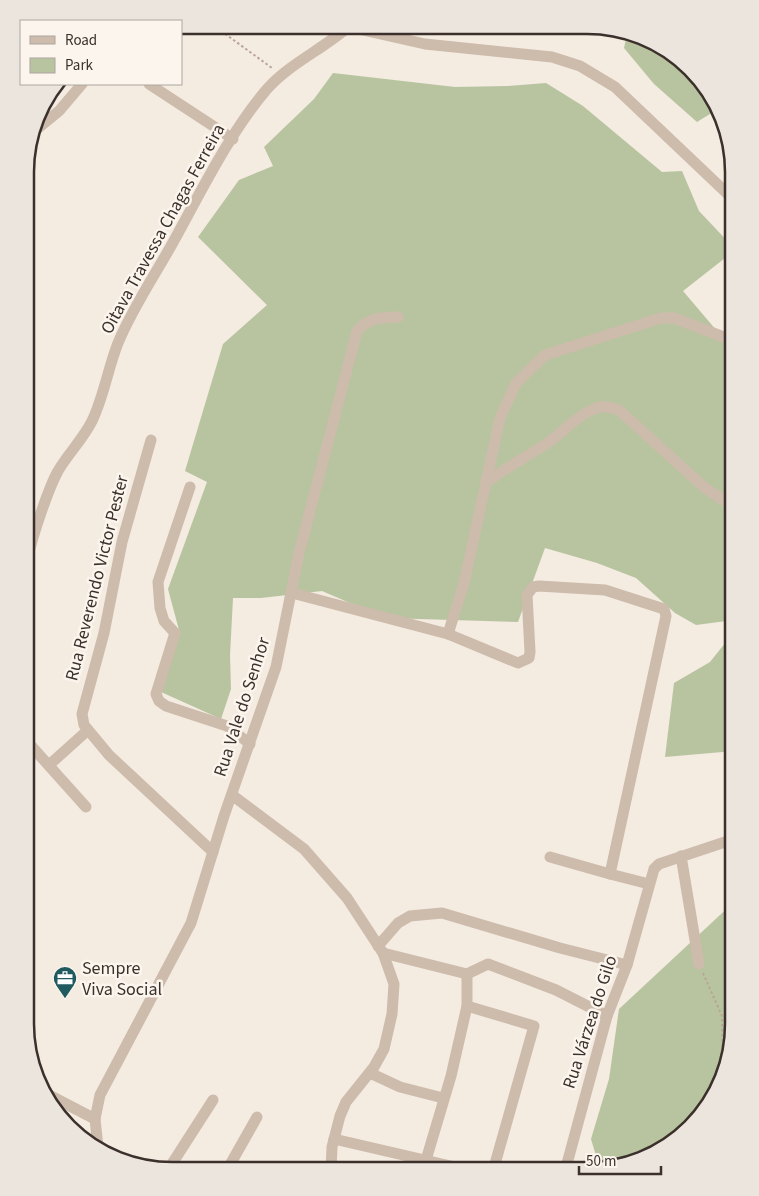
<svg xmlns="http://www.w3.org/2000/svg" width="759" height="1196" font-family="'Source Sans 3',sans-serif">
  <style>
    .green { fill: #b8c4a0 }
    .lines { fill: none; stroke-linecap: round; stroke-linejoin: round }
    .path { stroke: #b9a596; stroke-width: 2; stroke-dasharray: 2.5 2.5; stroke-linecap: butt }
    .minor { stroke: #cdbbac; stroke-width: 11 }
    .labels { text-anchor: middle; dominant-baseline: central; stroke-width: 5; stroke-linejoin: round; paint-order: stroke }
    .street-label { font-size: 18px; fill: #3b302b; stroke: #fbf5ee }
    .poi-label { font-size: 18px; fill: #3b302b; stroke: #fbf5ee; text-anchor: start }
    .rim { fill: none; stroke: #3b302b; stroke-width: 2.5 }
  </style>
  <rect width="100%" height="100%" fill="#f4ebe1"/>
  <g class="green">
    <polygon points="546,26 606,26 676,55 718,109 697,122 654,84 624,48 626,39 591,31"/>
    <polygon points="333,73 455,87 508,86 546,83 583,106 662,172 682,171 699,211 734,248 734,251 683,291 734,351 734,620 696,625 675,613 636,578 597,563 545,548 518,622 385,618 322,591 261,598 233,598 230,655 231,689 221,719 161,692 179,630 168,589 207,482 185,471 223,344 267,305 198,237 239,180 273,166 264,147 314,99"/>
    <polygon points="734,632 734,751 665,757 674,683 710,662"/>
    <polygon points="734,902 734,1034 709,1106 643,1160 600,1169 591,1139 609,1079 619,1009"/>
  </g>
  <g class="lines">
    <g class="path">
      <polyline points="213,25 272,68"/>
      <polyline points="26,293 30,287 26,280"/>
      <polyline points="703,973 722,1016 723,1065"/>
    </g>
    <g class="minor">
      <polyline points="345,26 425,44 552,57 580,66 615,87 734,200"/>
      <polyline points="149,84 233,139"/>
      <polyline points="32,133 59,111 82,84"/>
      <polyline points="151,440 122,542 104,633 82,714 84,725 109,755 213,852"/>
      <path d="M487,482C506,468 526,457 546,444C563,433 580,412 600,407C607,406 613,408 619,410L705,488L734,507"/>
      <polyline points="190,487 158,582 160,608 164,621 175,633 156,694 159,701 166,706 227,726 250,744"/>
      <path d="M26,568C28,548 48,489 58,471C68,454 83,439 92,421C104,396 108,368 118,343C132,309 153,278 171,246C200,194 228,135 267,89C289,64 323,49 348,27"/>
      <polyline points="292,593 448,634 518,663 529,658 530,652 527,595 533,587 539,586 605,590 664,609 666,616 610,874 649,884"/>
      <polyline points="448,634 464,583 500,418 516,383 545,355 661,318 674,318 734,341"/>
      <polyline points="25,739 86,807"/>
      <polyline points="49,765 88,730"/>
      <polyline points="232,795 304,849 347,898 383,953 394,984 392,1014 384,1049 374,1067 346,1102 340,1116 332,1147 331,1170"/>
      <polyline points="681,856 699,964"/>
      <polyline points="550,857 610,874"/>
      <polyline points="378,946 398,923 410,916 442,913 560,948 627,965"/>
      <polyline points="383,953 467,974 488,964 556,990 607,1016"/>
      <polyline points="467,1006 534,1026 493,1171"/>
      <polyline points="370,1073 400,1087 443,1098"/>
      <polyline points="47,1094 95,1119"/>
      <polyline points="334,1139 472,1171"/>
      <path d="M98,1147L95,1119L100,1095L191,923L224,816L276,667L299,553L357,331C369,317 381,318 398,317"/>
      <polyline points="426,1160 451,1076 467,1006 467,974"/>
      <polyline points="168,1170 213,1100"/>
      <polyline points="227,1170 257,1117"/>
      <polyline points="565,1171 607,1016 627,965 654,869 659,864 734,839"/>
    </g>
  </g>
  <defs>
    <g id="office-pin" transform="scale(1.25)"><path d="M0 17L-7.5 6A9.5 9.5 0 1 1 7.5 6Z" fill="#1f5a5e" stroke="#fbf5ee"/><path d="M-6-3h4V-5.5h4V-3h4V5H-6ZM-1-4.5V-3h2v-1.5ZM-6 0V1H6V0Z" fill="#fff"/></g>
  </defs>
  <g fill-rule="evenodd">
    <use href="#office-pin" x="65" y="978"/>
  </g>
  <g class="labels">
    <g class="street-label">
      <text transform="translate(163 229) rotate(-61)">Oitava Travessa Chagas Ferreira</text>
      <text transform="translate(97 578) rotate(-76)">Rua Reverendo Victor Pester</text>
      <text transform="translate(242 707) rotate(-72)">Rua Vale do Senhor</text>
      <text transform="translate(590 1022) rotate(-72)">Rua Várzea do Gilo</text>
    </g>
    <g class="poi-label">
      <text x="82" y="968">Sempre<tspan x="82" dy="21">Viva Social</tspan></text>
    </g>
  </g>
  <path d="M0 0H759V1196H0ZM172 34H587A138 138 0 0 1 725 172V1024A138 138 0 0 1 587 1162H172A138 138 0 0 1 34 1024V172A138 138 0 0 1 172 34Z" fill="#ece5de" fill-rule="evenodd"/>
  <path class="rim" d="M172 34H587A138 138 0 0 1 725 172V1024A138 138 0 0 1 587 1162H172A138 138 0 0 1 34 1024V172A138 138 0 0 1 172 34Z"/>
  <rect x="20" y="20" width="162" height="65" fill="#fbf5ee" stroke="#aea6a0"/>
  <rect x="30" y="36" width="25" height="8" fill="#cdbbac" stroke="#aea6a0"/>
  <text x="65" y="45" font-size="15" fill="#3b302b">Road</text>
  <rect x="30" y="58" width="25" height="15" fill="#b8c4a0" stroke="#aea6a0"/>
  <text x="65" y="70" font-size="15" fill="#3b302b">Park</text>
  <path d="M579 1166v8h82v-8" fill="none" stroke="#3b302b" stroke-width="2.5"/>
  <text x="586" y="1166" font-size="15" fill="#3b302b" stroke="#fbf5ee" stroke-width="4" paint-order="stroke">50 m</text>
</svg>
